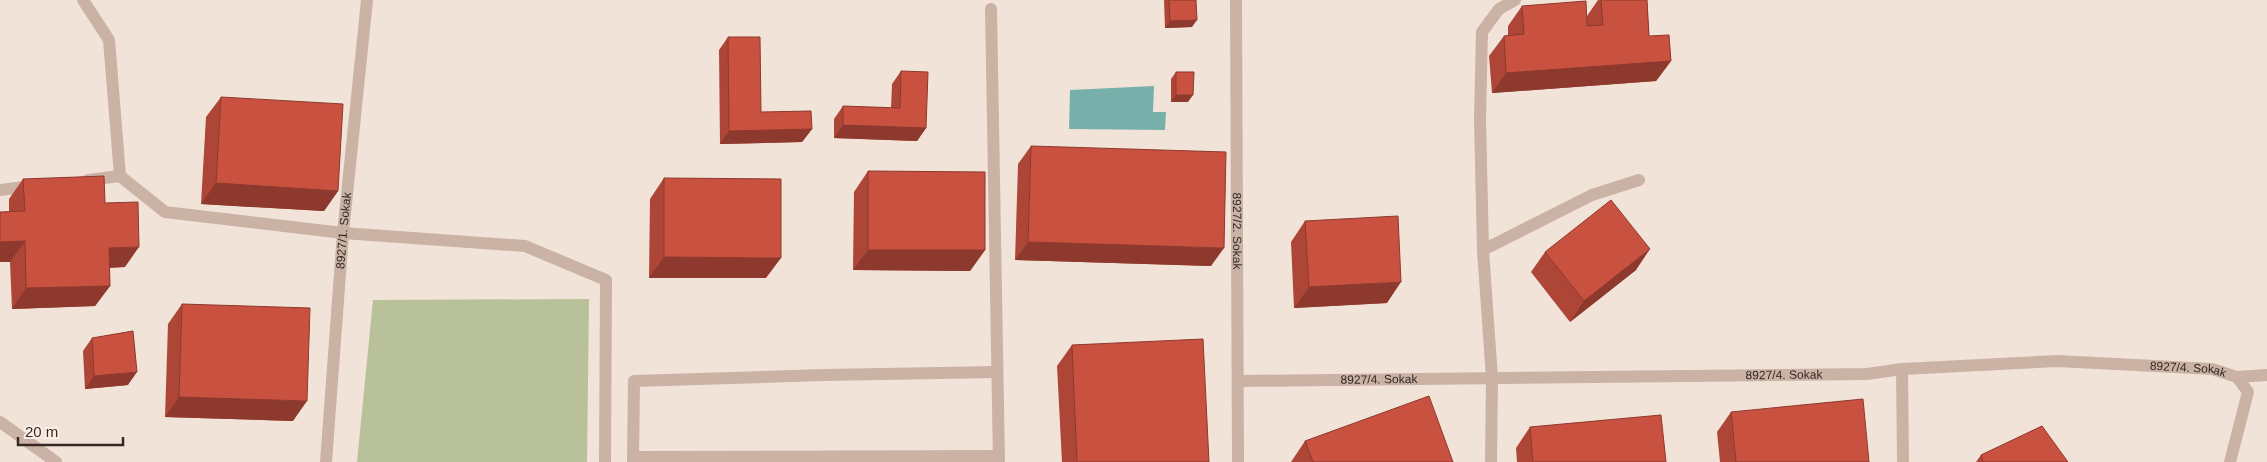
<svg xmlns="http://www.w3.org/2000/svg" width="2267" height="462" font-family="Helvetica,sans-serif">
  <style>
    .green { fill: #b8c199 }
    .water { fill: #77b0ab }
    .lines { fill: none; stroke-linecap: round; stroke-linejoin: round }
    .minor { stroke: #cab2a5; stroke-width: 12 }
    .wall { fill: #ad4637 }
    .shaded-wall { fill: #8d392d }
    .building { fill: #c95140; stroke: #8d392d }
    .labels { text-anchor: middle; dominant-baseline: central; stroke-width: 4.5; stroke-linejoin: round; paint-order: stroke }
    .street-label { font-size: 12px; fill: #352926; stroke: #faeee5 }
  </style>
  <rect width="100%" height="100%" fill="#f2e3d9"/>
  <polygon class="green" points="589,299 587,462 357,462 373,300"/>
  <polygon class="water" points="1154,86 1153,112 1166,112 1165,130 1069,129 1070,90"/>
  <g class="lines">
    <g class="minor">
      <polyline points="83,0 109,40 120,176 165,212 343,233 525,246 606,280 605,462"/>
      <path id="s1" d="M1236,0L1238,462"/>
      <polyline points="991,9 999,462"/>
      <polyline points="88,180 120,176"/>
      <polyline points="0,190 33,186"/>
      <polyline points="1483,250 1592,195 1639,180"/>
      <polyline points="1902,369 1903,462"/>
      <polyline points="2237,377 2267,375"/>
      <path id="s2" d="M1238,381L1867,374L1902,369L2058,361L2212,369L2237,377L2248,392L2230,462"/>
      <polyline points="0,422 56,462"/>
      <polyline points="633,457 999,456"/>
      <path id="s3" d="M326,462L343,233L367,0"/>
      <polyline points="633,462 634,381 824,375 997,372"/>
      <polyline points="1491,462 1492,378 1483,250 1480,119 1482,32 1499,9 1515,0"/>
    </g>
  </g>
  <g class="wall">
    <polygon points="1164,0 1196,0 1192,27 1165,28"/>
    <polygon points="1598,0 1647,0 1649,36 1671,61 1656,81 1492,93 1489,56 1504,36 1508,35 1508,26 1522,6 1587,16"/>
    <polygon points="728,37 761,112 812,129 802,142 720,144 719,50"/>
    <polygon points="901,71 926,128 917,141 834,138 834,119 843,106 891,108 892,84"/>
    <polygon points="1176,72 1188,102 1171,102 1171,79"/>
    <polygon points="221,97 338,191 324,211 201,204 206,117"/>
    <polygon points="1031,146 1211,266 1015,260 1018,164"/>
    <polygon points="868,171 985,250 970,271 853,270 854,192"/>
    <polygon points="664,178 766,278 649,278 650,199"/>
    <polygon points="23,179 105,203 125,267 109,268 110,286 95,306 12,309 10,262 0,262 0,212 9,212 9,199"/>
    <polygon points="1305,221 1387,303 1294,308 1291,242"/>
    <polygon points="1545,252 1636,270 1570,322 1531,272"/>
    <polygon points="182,304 293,421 165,417 168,324"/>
    <polygon points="92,338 128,385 85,389 83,351"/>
    <polygon points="1072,345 1209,462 1062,462 1057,366"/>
    <polygon points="1731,412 1869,462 1720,462 1717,432"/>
    <polygon points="1530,427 1666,462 1517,462 1516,448"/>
    <polygon points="1305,441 1453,462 1291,462"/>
    <polygon points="1981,455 2068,462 1976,462"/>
  </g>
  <g class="shaded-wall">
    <polygon points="1197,20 1192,27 1165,28 1170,21"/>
    <polygon points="1671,61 1656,81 1492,93 1506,73"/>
    <polygon points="1176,95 1193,95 1188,102 1171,102"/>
    <polygon points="843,125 926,128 917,141 834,138"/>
    <polygon points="812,129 802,142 720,144 729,131"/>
    <polygon points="216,183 338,191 324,211 201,204"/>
    <polygon points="25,241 10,262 0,262 0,242"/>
    <polygon points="1028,242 1224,248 1211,266 1015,260"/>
    <polygon points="139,247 125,267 94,268 109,248"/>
    <polygon points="1650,249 1636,270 1570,322 1584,301"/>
    <polygon points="868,250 985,250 970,271 853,270"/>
    <polygon points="664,257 781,258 766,278 649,278"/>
    <polygon points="1401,282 1387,303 1294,308 1309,287"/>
    <polygon points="110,286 95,306 12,309 26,288"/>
    <polygon points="137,372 128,385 85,389 94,376"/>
    <polygon points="179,397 307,401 293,421 165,417"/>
  </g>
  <g class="building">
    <polygon points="1169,0 1196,0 1197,20 1170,21"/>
    <polygon points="1601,0 1647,0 1649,36 1669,35 1671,61 1506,73 1504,36 1524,34 1522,6 1586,1 1587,26 1603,25"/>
    <polygon points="728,37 760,37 761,112 811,111 812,129 729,131"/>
    <polygon points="901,71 928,72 926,128 843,125 843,106 900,108"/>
    <polygon points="1176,72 1194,72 1193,95 1176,95"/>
    <polygon points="221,97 343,104 338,191 216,183"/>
    <polygon points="1031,146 1226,152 1224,248 1028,242"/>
    <polygon points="868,171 985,172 985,250 868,250"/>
    <polygon points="104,176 105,203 138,202 139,247 109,248 110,286 26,288 25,241 0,242 0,212 25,211 23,179"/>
    <polygon points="664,178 781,179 781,258 664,257"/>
    <polygon points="1611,200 1650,249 1584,301 1545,252"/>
    <polygon points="1398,216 1401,282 1309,287 1305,221"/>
    <polygon points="182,304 310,308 307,401 179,397"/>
    <polygon points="133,331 137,372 94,376 92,338"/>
    <polygon points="1203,339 1209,462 1077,462 1072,345"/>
    <polygon points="1429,396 1453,462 1313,462 1305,441"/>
    <polygon points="1863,399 1869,462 1736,462 1731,412"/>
    <polygon points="1661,415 1666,462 1533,462 1530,427"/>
    <polygon points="2042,426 2068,462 1983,462 1981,455"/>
  </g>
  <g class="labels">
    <g class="street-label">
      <text stroke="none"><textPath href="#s3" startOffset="232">8927/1. Sokak</textPath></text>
      <text stroke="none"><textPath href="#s1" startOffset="231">8927/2. Sokak</textPath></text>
      <text stroke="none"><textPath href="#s2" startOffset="951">8927/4. Sokak</textPath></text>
      <text stroke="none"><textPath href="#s2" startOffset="546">8927/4. Sokak</textPath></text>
      <text stroke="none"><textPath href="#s2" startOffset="141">8927/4. Sokak</textPath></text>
    </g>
  </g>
  <path d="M18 437v8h105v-8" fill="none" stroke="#352926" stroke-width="2.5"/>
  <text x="25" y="437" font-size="15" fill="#352926" stroke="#faeee5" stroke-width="4" paint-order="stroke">20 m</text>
</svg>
